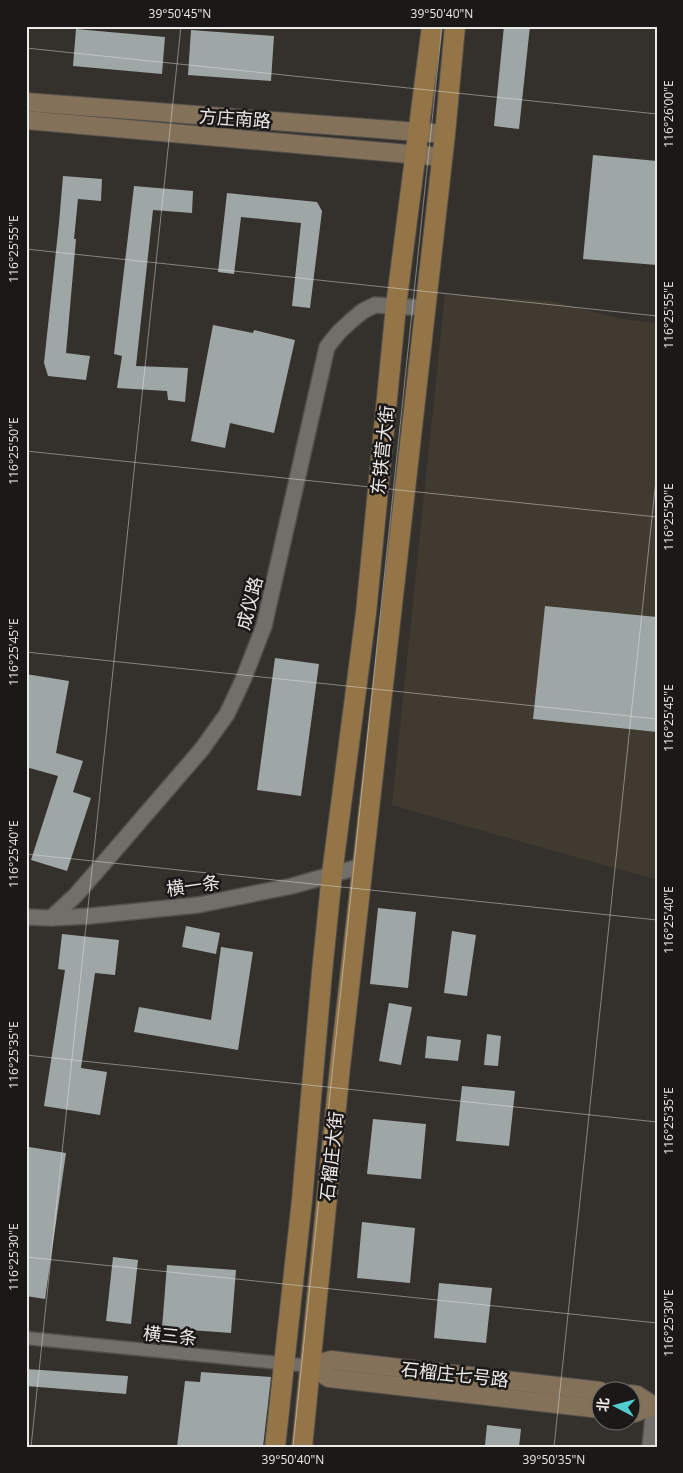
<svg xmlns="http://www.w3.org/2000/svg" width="683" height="1473" font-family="'Open Sans','Noto Sans SC',sans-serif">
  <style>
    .built { fill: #403a31 }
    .building { fill: #9fa6a6 }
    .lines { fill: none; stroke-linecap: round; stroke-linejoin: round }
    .minor-casing { stroke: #524f4c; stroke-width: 15 }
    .tertiary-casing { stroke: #524f4c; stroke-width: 18 }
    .secondary-casing { stroke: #524f4c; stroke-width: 20 }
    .primary-casing { stroke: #524f4c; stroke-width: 22 }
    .minor { stroke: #726e6a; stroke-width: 12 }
    .tertiary { stroke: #726e6a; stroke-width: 15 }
    .secondary { stroke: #837159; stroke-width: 18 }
    .primary { stroke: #947548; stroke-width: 20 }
    .ticks { fill: none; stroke: #eceae7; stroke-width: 1; stroke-opacity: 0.45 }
    .labels { text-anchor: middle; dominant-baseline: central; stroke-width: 5; stroke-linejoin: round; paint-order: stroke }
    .street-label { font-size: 18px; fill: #eceae7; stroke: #1b1918 }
    .neatline { fill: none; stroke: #eceae7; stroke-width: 2 }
    .ticks-label { font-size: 12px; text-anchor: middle; fill: #eceae7 }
  </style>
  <rect width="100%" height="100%" fill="#34312d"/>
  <polygon class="built" points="445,294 552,301 622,319 657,323 657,880 392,805"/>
  <g class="building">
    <polygon points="504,26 530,26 519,129 494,126"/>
    <polygon points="76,29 165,37 162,74 73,66"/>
    <polygon points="191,30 274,36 271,81 188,75"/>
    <polygon points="593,155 657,161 657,265 583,259"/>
    <polygon points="63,176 102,179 101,201 78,199 74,239 76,239 66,353 90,356 86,380 48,376 44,363 59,223"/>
    <polygon points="134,186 193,191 192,213 153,210 136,366 188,368 185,402 168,400 167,391 117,388 122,356 114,354"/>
    <polygon points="227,193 317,202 322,211 310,308 292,306 301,223 241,217 234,274 218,272"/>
    <polygon points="213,325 253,333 254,330 295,340 274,433 230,423 225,448 191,441"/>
    <polygon points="545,606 657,617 657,732 533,719"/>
    <polygon points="275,658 319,664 301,796 257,790"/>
    <polygon points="26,674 69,681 56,753 83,761 73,792 91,798 67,871 31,860 58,776 26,767 26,748 29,737 26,737"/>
    <polygon points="378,908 416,912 408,988 370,984"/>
    <polygon points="186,926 220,933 216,954 182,947"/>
    <polygon points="452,931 476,935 467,996 444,993"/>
    <polygon points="62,934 119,940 115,975 95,973 81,1068 107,1072 100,1115 44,1106 65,970 58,969"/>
    <polygon points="221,947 253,952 238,1050 134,1032 139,1007 211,1020"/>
    <polygon points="389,1003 412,1007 401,1065 379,1061"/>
    <polygon points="487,1034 501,1036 498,1066 484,1065"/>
    <polygon points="427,1036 461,1040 458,1061 425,1058"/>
    <polygon points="462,1086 515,1091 509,1146 456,1141"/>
    <polygon points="373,1119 426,1124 421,1179 367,1174"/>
    <polygon points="29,1147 66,1153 45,1299 26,1296 26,1165"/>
    <polygon points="362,1222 415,1228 410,1283 357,1278"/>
    <polygon points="113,1257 138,1260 131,1324 106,1321"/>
    <polygon points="167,1265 236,1270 231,1333 162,1328"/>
    <polygon points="439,1283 492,1288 486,1343 434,1338"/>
    <polygon points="26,1369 128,1376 126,1394 26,1386"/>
    <polygon points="201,1372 271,1377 263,1447 177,1447 185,1381 200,1382"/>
    <polygon points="487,1425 521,1429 519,1447 485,1445"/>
  </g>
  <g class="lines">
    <g class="minor-casing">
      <polyline id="minor" points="26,1338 310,1366"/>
    </g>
    <g class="tertiary-casing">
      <g id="tertiary">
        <polyline points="26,917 51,918 90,916 198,905 292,886 362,866"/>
        <polyline points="51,918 75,896 96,872 202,749 227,714 243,680 264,626 327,347 339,332 352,320 363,311 375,305 425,308"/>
        <polyline points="650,1447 654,1406"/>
      </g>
    </g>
    <g class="secondary-casing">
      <g id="secondary">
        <polyline points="26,102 445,134"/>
        <polyline points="26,120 442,157"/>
        <polyline points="310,1366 329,1378 600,1409"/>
        <polyline points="310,1366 331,1360 600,1391"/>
        <polyline points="630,1394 637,1395 654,1406"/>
        <polyline points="630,1412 634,1413 654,1406"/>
      </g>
    </g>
    <g class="primary-casing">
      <g id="primary">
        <polyline points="275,1447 302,1200 322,972 332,874 366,613 396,306 432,26"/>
        <polyline points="302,1447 340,1067 445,134 455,26"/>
      </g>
    </g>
    <use href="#minor" class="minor"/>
    <use href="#tertiary" class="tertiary"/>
    <use href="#secondary" class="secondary"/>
    <use href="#primary" class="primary"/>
  </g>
  <path class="ticks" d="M26,48L657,114M26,249L657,316M26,451L657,517M26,652L657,719M26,854L657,920M26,1055L657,1122M26,1257L657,1323M31,1447L181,26M293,1447L442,26M554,1447L657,470"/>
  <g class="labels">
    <g class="street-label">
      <text transform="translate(235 118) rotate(4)">方庄南路</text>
      <text transform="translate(382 450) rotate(-84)">东铁营大街</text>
      <text transform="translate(249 603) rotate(-75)">成仪路</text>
      <text transform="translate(193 885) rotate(-8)">横一条</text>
      <text transform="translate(331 1156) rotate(-84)">石榴庄大街</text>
      <text transform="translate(170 1335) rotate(6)">横三条</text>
      <text transform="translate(455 1374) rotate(6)">石榴庄七号路</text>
    </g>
  </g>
  <rect width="683" height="1473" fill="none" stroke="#1b1918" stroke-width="55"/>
  <g transform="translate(616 1406) rotate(276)"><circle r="24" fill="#1b1918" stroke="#6f6d6b"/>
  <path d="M0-4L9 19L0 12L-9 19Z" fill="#52cdcf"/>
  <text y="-8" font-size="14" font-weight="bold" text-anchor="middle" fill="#eceae7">北</text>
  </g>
  <rect x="28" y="28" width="628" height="1418" class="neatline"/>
  <g class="ticks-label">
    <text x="180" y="18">39°50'45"N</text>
    <text x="442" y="18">39°50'40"N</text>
    <text transform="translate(669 114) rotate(-90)" y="4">116°26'00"E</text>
    <text transform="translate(14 249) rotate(-90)" y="4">116°25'55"E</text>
    <text transform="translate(669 315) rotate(-90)" y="4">116°25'55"E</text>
    <text transform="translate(14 451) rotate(-90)" y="4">116°25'50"E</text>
    <text transform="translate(669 517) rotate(-90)" y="4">116°25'50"E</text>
    <text transform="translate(14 652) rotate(-90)" y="4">116°25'45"E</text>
    <text transform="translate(669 718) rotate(-90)" y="4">116°25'45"E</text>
    <text transform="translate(14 854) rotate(-90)" y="4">116°25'40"E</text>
    <text transform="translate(669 920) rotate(-90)" y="4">116°25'40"E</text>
    <text transform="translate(14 1055) rotate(-90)" y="4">116°25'35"E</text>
    <text transform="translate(669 1121) rotate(-90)" y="4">116°25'35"E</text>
    <text transform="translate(14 1257) rotate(-90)" y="4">116°25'30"E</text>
    <text transform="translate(669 1323) rotate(-90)" y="4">116°25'30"E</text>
    <text x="293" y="1464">39°50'40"N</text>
    <text x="554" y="1464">39°50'35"N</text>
  </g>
</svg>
